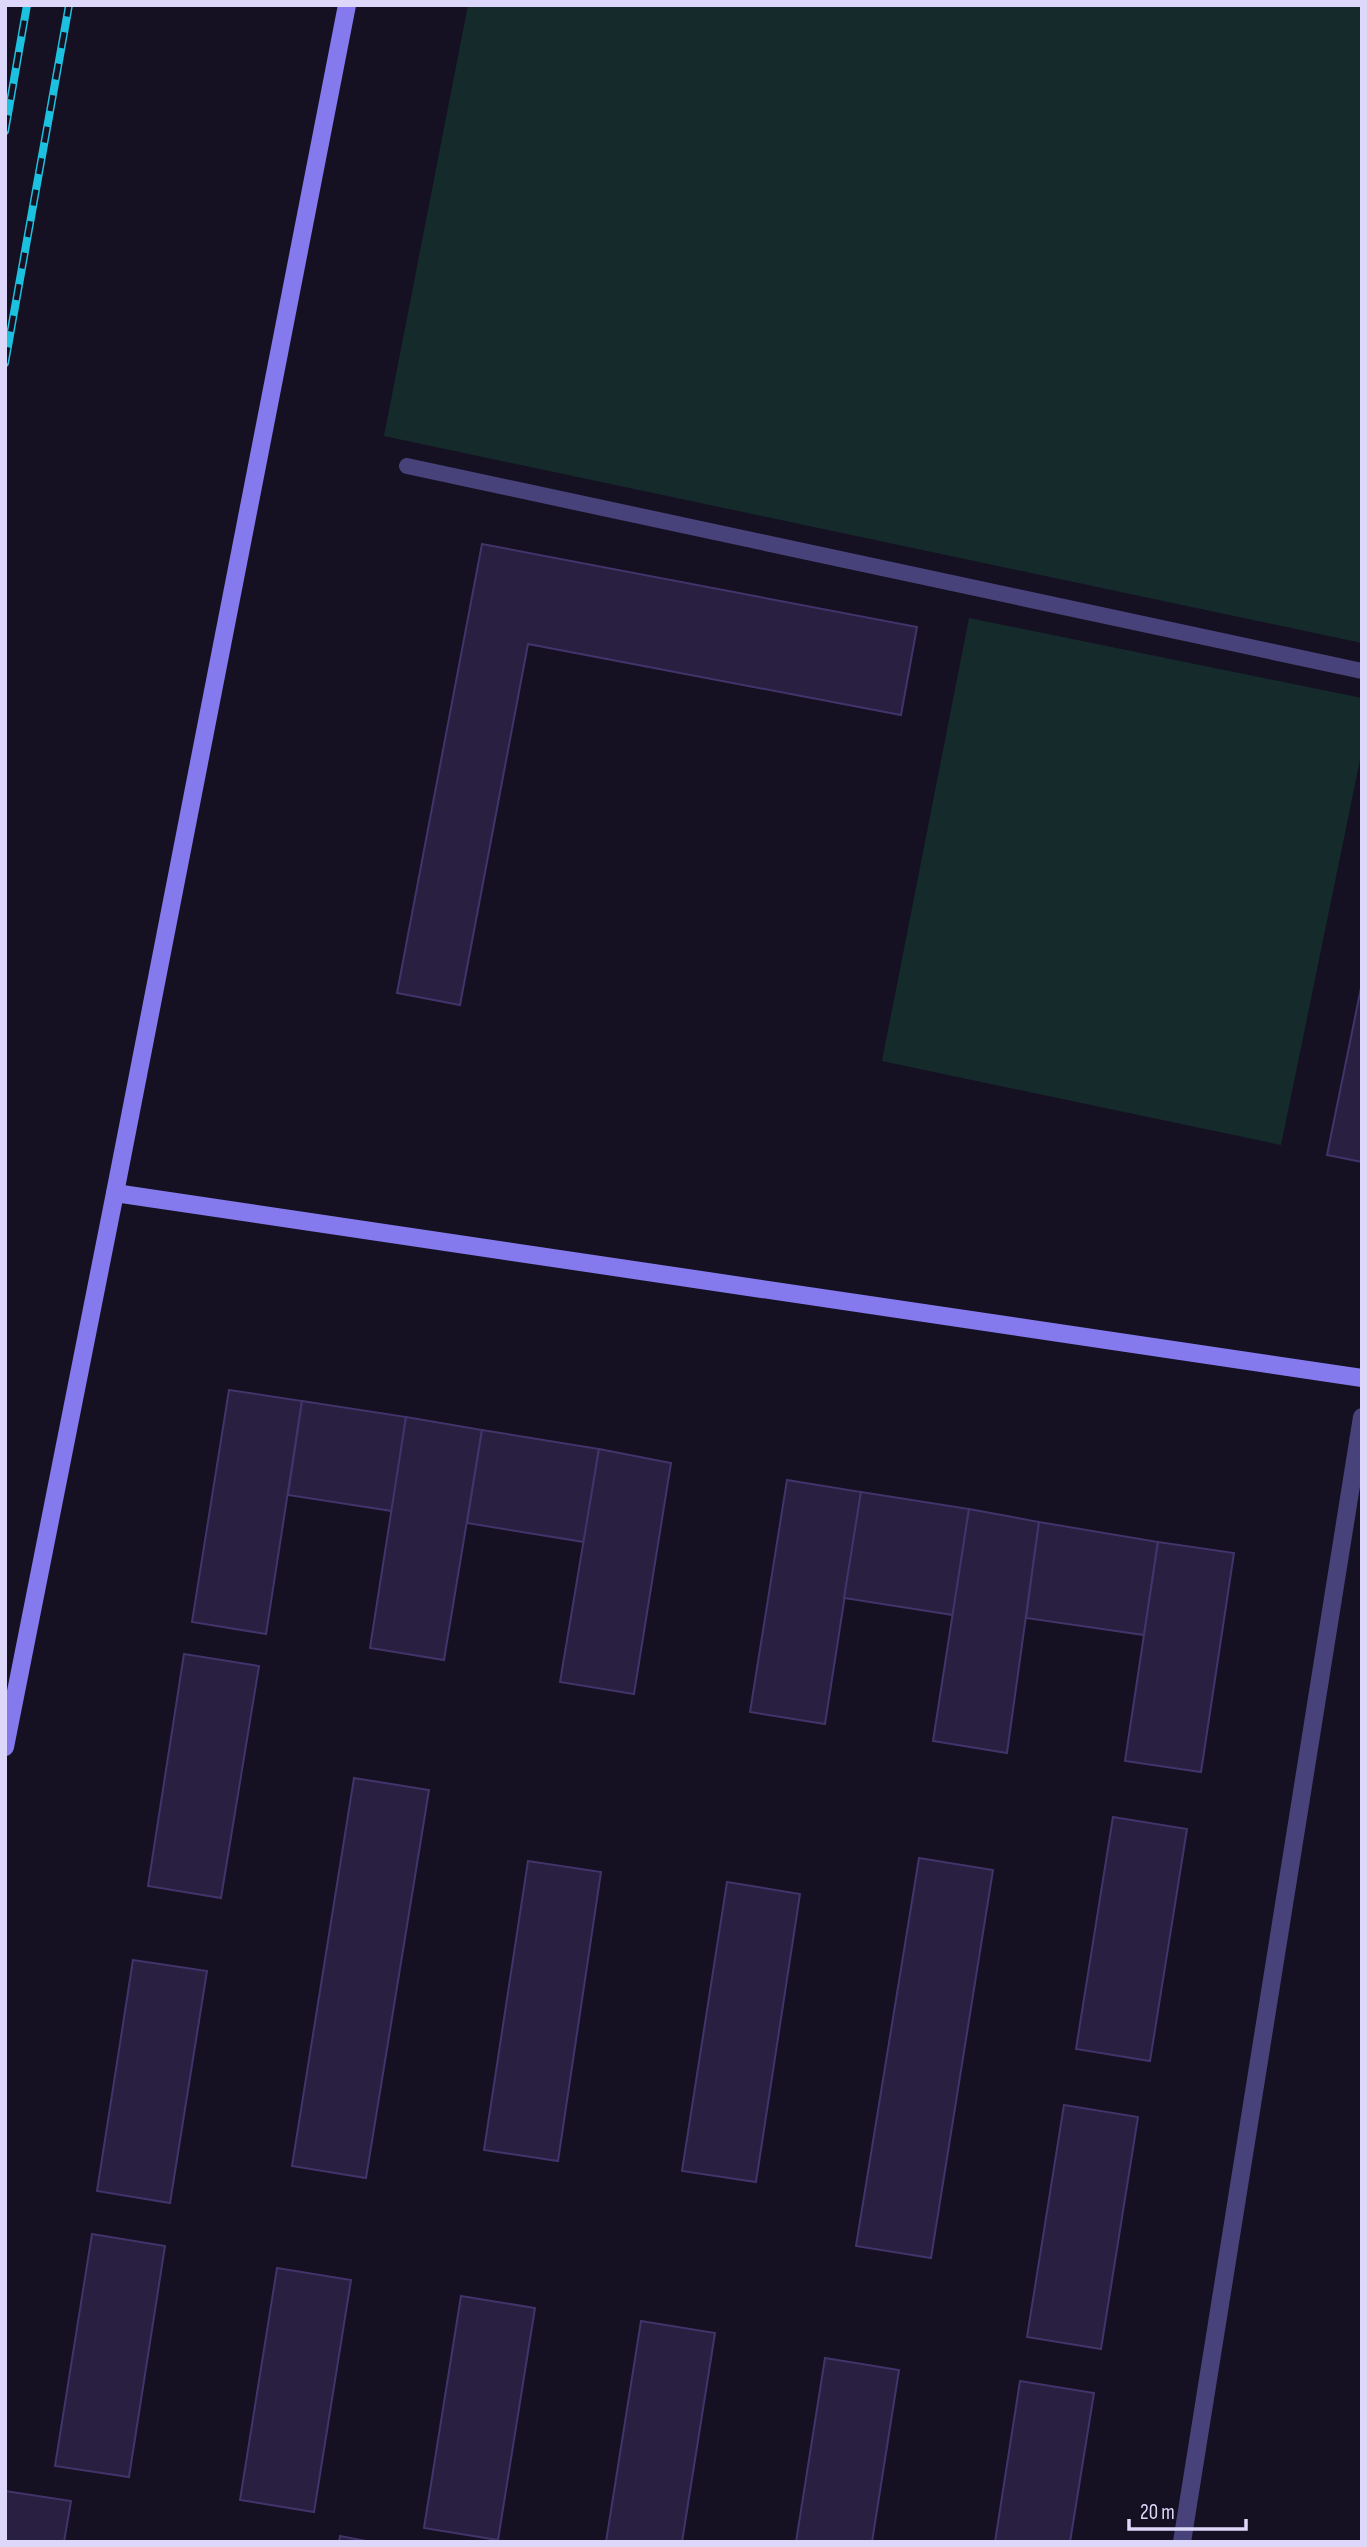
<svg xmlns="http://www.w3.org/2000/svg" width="1367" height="2547" font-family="'Sofia Sans Condensed',sans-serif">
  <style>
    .green { fill: #152b2b }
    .building { fill: #281f41; stroke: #42346a; stroke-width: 2 }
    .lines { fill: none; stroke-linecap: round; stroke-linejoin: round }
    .lane { stroke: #48427b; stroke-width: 16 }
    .street { stroke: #48427b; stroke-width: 18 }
    .secondary { stroke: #847aee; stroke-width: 18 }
    .rail-casing { stroke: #1dc1e0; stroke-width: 8 }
    .rail { stroke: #151122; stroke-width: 5; stroke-dasharray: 16; stroke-linecap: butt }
  </style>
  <rect width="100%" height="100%" fill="#151122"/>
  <g class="green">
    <polygon points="468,5 1362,5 1362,643 384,436"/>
    <polygon points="969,618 1362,698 1362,750 1281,1145 882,1061"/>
  </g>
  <g class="building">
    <polygon points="482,544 917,627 901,715 528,644 460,1005 397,993"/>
    <polygon points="1362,983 1362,1162 1327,1155"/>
    <polygon points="229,1390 302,1401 266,1634 192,1622"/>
    <polygon points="302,1401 406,1417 392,1511 288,1495"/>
    <polygon points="406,1417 482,1430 444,1660 370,1648"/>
    <polygon points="482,1430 599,1449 584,1542 467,1523"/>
    <polygon points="599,1449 671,1463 634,1694 560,1682"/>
    <polygon points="787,1480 861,1492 825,1724 750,1712"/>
    <polygon points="861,1492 969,1509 953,1615 844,1598"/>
    <polygon points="969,1509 1039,1522 1007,1753 933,1741"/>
    <polygon points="1039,1522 1158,1542 1144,1635 1026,1618"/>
    <polygon points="1158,1542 1234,1553 1201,1772 1125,1761"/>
    <polygon points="184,1654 259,1666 221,1898 148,1886"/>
    <polygon points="354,1778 429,1790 366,2178 292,2166"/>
    <polygon points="1113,1817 1187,1829 1150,2061 1076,2049"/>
    <polygon points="919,1858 993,1870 931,2258 856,2246"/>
    <polygon points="528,1861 601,1872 558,2161 484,2150"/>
    <polygon points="727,1882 800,1894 756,2182 682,2171"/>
    <polygon points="133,1960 207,1971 170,2203 97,2191"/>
    <polygon points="1064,2105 1138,2117 1101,2349 1027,2337"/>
    <polygon points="92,2234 165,2246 129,2477 55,2466"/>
    <polygon points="277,2268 351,2280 314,2512 240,2500"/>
    <polygon points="461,2296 535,2308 498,2540 424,2528"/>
    <polygon points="641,2321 715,2333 682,2542 606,2542"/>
    <polygon points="825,2358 899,2370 872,2542 796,2542"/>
    <polygon points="1020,2381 1094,2393 1070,2542 995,2542"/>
    <polygon points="5,2491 71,2501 64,2542 5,2542"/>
    <polygon points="340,2536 371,2542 339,2542"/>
  </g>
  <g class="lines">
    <polyline class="lane" points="407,466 1362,671"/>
    <polyline class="street" points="1182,2542 1362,1417"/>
    <g class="secondary">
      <polyline points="115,1193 347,5"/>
      <polyline points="5,1747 115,1193 1362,1378"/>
    </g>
    <g class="rail-casing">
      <g id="rail">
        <polyline points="5,131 27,5"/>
        <polyline points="5,363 69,5"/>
      </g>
    </g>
    <use href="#rail" class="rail"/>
  </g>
  <rect width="1367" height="2547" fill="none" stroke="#ddd7fa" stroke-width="14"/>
  <path d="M1129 2519v10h117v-10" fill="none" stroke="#ddd7fa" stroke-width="3.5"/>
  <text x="1140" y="2519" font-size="21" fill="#ddd7fa" stroke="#151122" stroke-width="5" paint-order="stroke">20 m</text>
</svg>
